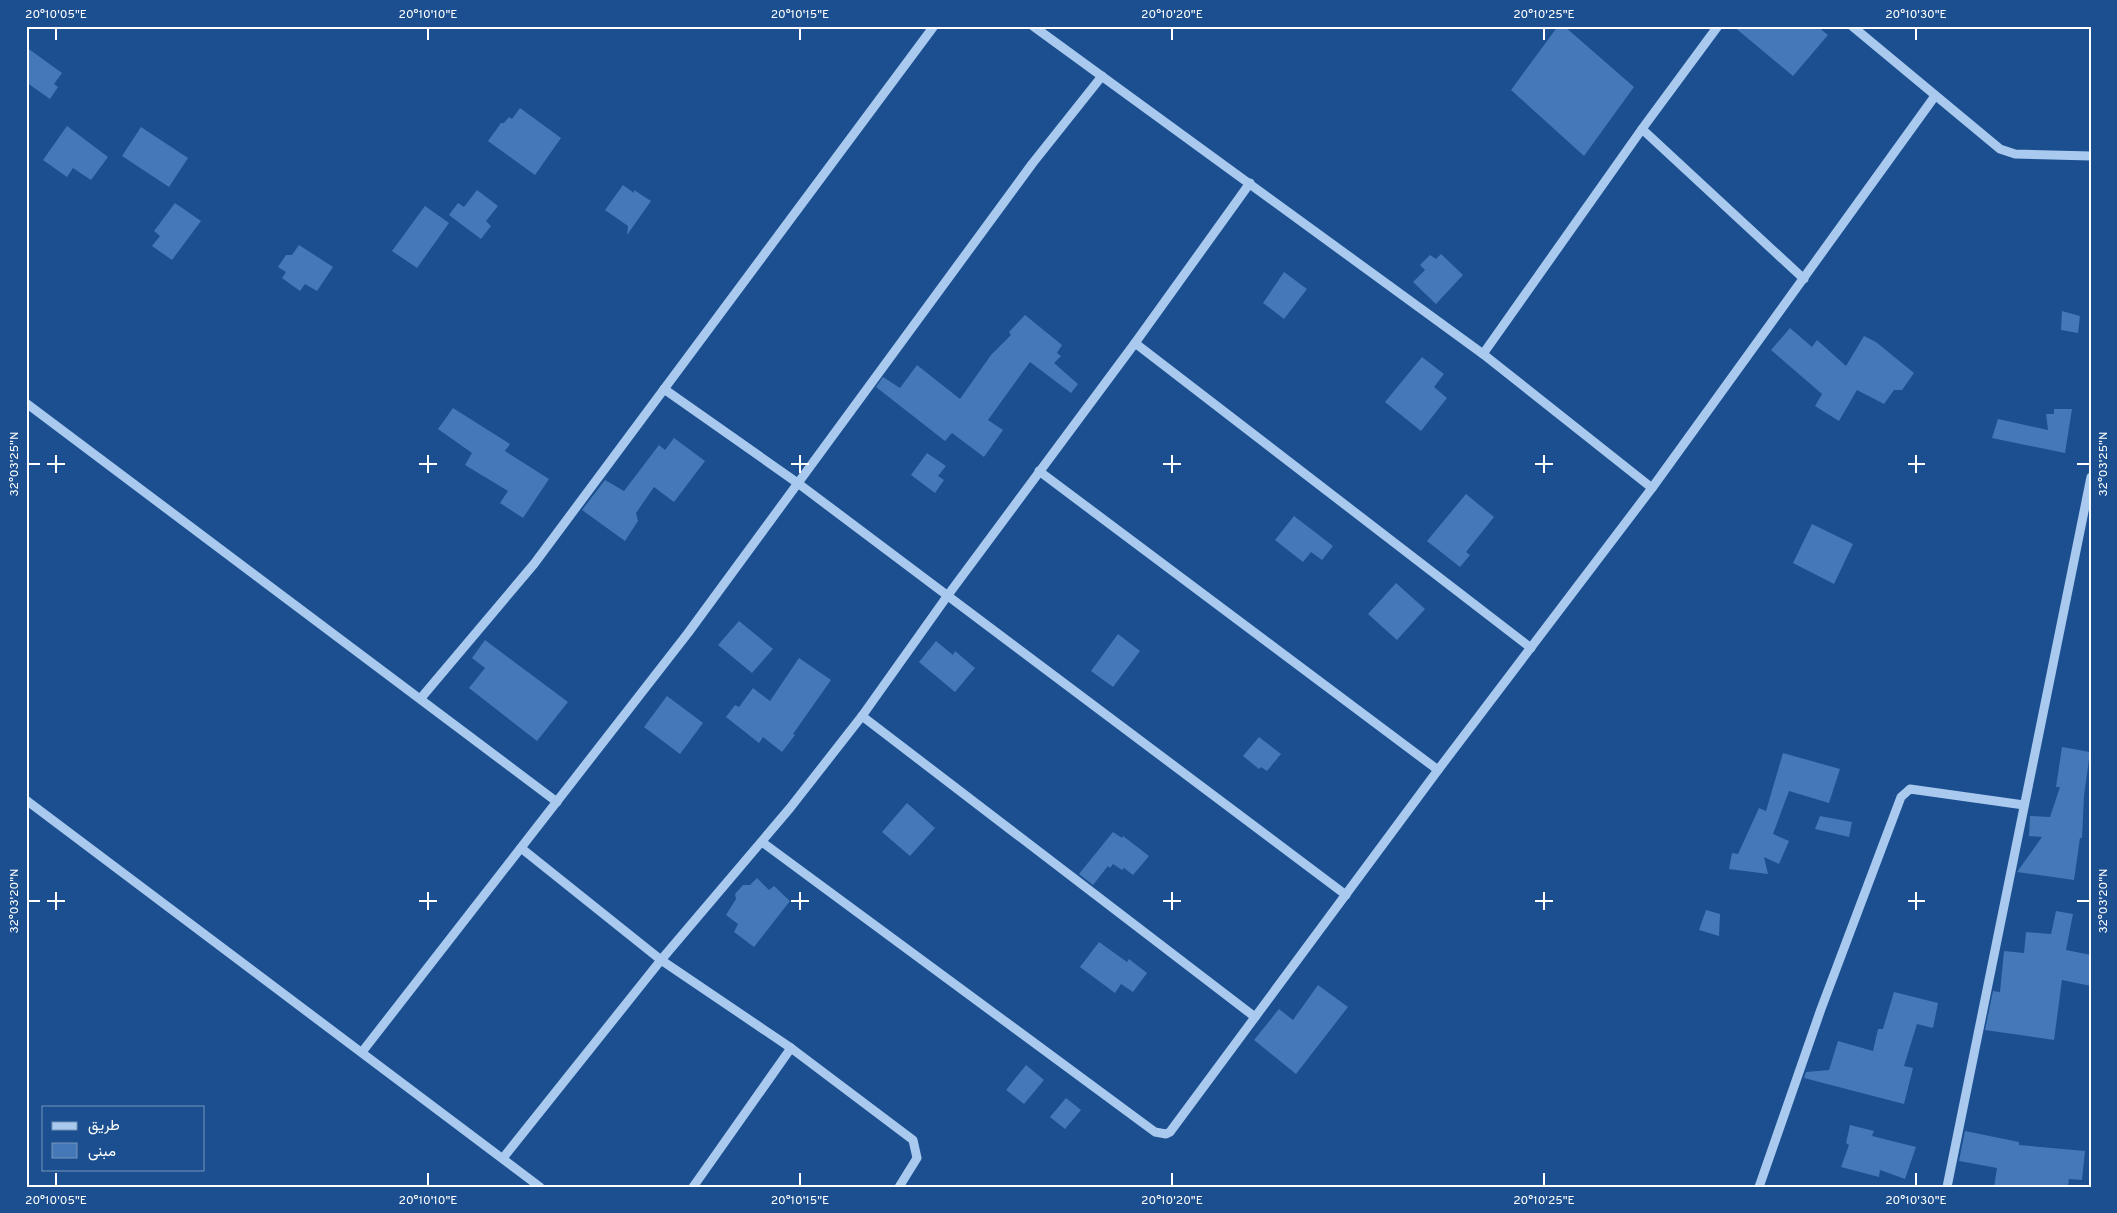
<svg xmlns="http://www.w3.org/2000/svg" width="2117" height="1213" font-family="Overpass,Vazirmatn,sans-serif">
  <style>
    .building { fill: #4478b7 }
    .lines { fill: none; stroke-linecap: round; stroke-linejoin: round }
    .minor { stroke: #a9c9ee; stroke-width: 9 }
    .ticks { fill: none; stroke: #fff; stroke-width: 2 }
    .neatline { fill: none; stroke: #fff; stroke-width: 2 }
    .ticks-label { font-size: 12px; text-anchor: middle; fill: #fff }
  </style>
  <rect width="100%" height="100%" fill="#1b4f8f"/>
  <g class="building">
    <polygon points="1558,26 1564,26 1634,87 1584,156 1511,90"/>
    <polygon points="1733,26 1817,26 1828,35 1793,76"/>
    <polygon points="26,47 62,73 54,84 58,87 50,99 26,82"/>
    <polygon points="520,108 561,138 535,175 488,141 501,123 504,123 509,117 512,119"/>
    <polygon points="67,126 108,157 91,180 73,168 67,177 43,160"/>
    <polygon points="141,127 188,158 169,187 122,156"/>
    <polygon points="623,185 634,193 634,190 651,201 627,235 628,226 605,210"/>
    <polygon points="477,190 498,206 486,221 491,226 481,239 449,215 458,203 464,207"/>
    <polygon points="175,203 201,221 172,260 152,246 160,236 154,231"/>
    <polygon points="425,206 449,223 417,268 392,251"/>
    <polygon points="299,245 333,267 317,291 305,284 300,291 282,278 286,272 278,267 286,255 292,255"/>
    <polygon points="1441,254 1463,275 1436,304 1413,282 1425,270 1420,265 1430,255 1436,259"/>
    <polygon points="1284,272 1307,289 1284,319 1263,303"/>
    <polygon points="2062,311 2080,316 2078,333 2061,330"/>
    <polygon points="1025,315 1062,345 1057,353 1061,356 1054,363 1078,384 1071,393 1030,362 988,420 1003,430 984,457 952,433 945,441 876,387 883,377 900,388 917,365 960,399 991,355 1011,335 1009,332"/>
    <polygon points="1790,328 1812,347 1817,340 1846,366 1864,336 1876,342 1914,373 1902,390 1894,390 1884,404 1857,390 1839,421 1815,406 1822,394 1771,350"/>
    <polygon points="1422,357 1444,374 1434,387 1447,398 1421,431 1385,402"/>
    <polygon points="453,408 510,444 505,451 549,479 523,518 500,503 508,491 465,465 472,453 438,429"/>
    <polygon points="2054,409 2072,409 2065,453 1992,438 1998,419 2048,430 2046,414 2054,414"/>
    <polygon points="674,438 705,461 674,502 654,487 636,513 638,521 625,541 582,510 605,480 624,491 659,445 665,450"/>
    <polygon points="927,453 946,466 938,476 944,480 935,493 911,475"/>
    <polygon points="1466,494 1494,517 1466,552 1470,555 1460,567 1427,541"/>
    <polygon points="1294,516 1333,546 1322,560 1311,552 1303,562 1275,540"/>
    <polygon points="1812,524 1853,544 1834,584 1793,563"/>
    <polygon points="1396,583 1425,609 1397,640 1368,614"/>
    <polygon points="739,621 773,649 752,673 718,645"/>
    <polygon points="1118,634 1140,651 1113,687 1091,671"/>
    <polygon points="485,640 568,702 537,741 469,688 485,668 472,658"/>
    <polygon points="936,641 953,655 955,651 975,668 955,692 919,662"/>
    <polygon points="799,658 831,680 793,734 795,735 782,752 763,737 759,743 726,717 735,705 739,707 753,688 770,701"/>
    <polygon points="667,696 703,723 680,754 644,727"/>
    <polygon points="1259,737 1281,754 1267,771 1261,767 1259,769 1243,756"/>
    <polygon points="2062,747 2090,752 2084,796 2082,838 2080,838 2074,880 2017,872 2042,837 2029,836 2030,816 2050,817 2060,787 2056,787"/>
    <polygon points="1783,753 1840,769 1829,803 1789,791 1773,834 1789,841 1779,864 1764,857 1768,874 1729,869 1732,853 1738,854 1759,808 1766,811"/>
    <polygon points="907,803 935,828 910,856 882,832"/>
    <polygon points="1820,816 1852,822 1849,837 1815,829"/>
    <polygon points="1113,832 1122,838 1123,836 1149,856 1133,875 1124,868 1122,870 1113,864 1110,868 1108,866 1093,885 1079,874"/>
    <polygon points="757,878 769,890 774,886 790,901 754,947 734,932 738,924 726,915 736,899 735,894 743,885 750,885"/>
    <polygon points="1706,910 1720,914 1719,936 1699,930"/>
    <polygon points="2056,911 2073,914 2066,950 2091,955 2091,986 2062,980 2054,1040 1985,1030 1993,991 2000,992 2004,951 2024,953 2026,932 2051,934"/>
    <polygon points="1099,942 1127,962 1129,959 1147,973 1133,992 1121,984 1115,993 1080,967"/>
    <polygon points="1318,985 1348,1007 1296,1074 1254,1040 1279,1009 1293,1020"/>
    <polygon points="1894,992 1938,1003 1933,1028 1917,1024 1904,1066 1913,1068 1904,1104 1804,1078 1806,1072 1829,1070 1838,1041 1873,1051 1878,1029 1883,1029"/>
    <polygon points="1026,1065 1044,1080 1024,1104 1006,1090"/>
    <polygon points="1066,1098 1081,1110 1065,1129 1050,1117"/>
    <polygon points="1850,1125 1874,1131 1872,1136 1916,1147 1905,1179 1880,1170 1879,1177 1841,1167 1849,1145 1846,1143"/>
    <polygon points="1965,1131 2019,1142 2019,1145 2085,1151 2082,1180 2069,1179 2068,1187 1994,1187 1997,1168 1959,1161"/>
  </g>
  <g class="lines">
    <g class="minor">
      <polyline points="1033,26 1483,354 1652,488"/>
      <polyline points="1852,26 2000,149 2015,154 2091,156"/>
      <polyline points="1642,129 1804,279"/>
      <polyline points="1135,343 1531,648"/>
      <polyline points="1483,354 1642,129 1718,26"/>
      <polyline points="664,389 799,484 1346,895"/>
      <polyline points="26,403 557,802"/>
      <polyline points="1039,471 1438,770"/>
      <polyline points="421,698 534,564 934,26"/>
      <polyline points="862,716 1255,1017"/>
      <polyline points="26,800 540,1187"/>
      <polyline points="762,842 1155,1132 1166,1134 1170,1132 1438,770 1652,488 1935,96"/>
      <polyline points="521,848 661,960 791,1048 913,1140 917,1158 899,1187"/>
      <polyline points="362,1052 688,633 1032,164 1102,76"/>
      <polyline points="503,1158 661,960 790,808 862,716 948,595 1135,343 1250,183"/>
      <polyline points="693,1187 791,1048"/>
      <polyline points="1759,1187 1821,1009 1901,797 1910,789 2024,805"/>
      <polyline points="1947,1187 2091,477"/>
    </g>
  </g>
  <path class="ticks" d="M56,28V40M428,28V40M800,28V40M1172,28V40M1544,28V40M1916,28V40M56,455V473M428,455V473M800,455V473M1172,455V473M1544,455V473M1916,455V473M28,464H40M47,464H65M419,464H437M791,464H809M1163,464H1181M1535,464H1553M1908,464H1925M2077,464H2090M56,892V910M428,892V910M800,892V910M1172,892V910M1544,892V910M1916,892V910M28,901H40M47,901H65M419,901H437M791,901H809M1163,901H1181M1535,901H1553M1908,901H1925M2077,901H2090M56,1173V1186M428,1173V1186M800,1173V1186M1172,1173V1186M1544,1173V1186M1916,1173V1186"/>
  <rect width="2117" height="1213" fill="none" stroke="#1b4f8f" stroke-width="55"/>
  <rect x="42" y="1106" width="162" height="65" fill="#1b4f8f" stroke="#7695bc"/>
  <rect x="52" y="1122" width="25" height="8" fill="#a9c9ee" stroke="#7695bc"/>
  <text x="88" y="1130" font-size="15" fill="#ffffff">طريق</text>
  <rect x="52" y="1143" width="25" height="15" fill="#4478b7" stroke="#7695bc"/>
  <text x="88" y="1156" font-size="15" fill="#ffffff">مبنى</text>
  <rect x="28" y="28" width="2062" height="1158" class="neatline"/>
  <g class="ticks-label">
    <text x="56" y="18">20°10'05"E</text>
    <text x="428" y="18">20°10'10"E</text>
    <text x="800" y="18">20°10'15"E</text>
    <text x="1172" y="18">20°10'20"E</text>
    <text x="1544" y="18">20°10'25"E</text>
    <text x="1916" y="18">20°10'30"E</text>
    <text transform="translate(14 464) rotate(-90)" y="4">32°03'25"N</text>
    <text transform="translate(2103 464) rotate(-90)" y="4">32°03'25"N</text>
    <text transform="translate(14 901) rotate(-90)" y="4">32°03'20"N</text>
    <text transform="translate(2103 901) rotate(-90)" y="4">32°03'20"N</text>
    <text x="56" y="1204">20°10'05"E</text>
    <text x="428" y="1204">20°10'10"E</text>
    <text x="800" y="1204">20°10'15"E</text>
    <text x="1172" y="1204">20°10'20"E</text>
    <text x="1544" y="1204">20°10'25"E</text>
    <text x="1916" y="1204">20°10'30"E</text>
  </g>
</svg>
